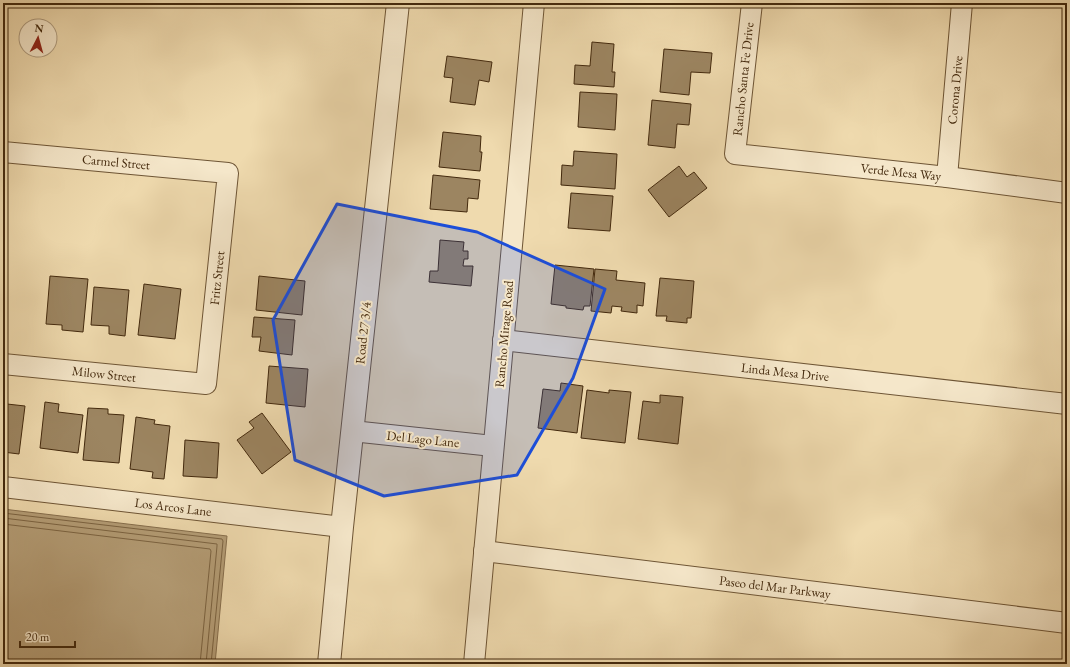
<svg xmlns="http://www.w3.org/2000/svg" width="1070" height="667" font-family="'EB Garamond',serif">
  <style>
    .water { fill: #b59e77; stroke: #876f4d }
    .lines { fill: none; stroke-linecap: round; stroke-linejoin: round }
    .shore { stroke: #7c6442; stroke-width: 1 }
    .building { fill: #9c8561; stroke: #43290d }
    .minor-casing { stroke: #6e5535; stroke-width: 22 }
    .tertiary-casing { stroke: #6e5535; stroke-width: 24 }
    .minor { stroke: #f5e7ca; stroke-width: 20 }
    .tertiary { stroke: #f5e7ca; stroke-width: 22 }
    .marked { fill: #1d4ed8; fill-opacity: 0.2; stroke: #1d4ed8; stroke-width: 3; stroke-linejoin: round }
    .labels { text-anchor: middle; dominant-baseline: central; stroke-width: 4; stroke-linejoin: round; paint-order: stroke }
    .street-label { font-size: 13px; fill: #43290d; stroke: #f5e7ca }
  </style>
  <rect width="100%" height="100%" fill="#efdaae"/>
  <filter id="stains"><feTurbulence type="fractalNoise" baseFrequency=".005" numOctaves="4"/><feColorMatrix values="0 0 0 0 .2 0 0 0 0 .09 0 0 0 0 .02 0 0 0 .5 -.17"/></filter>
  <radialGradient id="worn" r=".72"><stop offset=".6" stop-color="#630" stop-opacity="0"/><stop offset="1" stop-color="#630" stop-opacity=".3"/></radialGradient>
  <polygon class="water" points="3,509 227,536 215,664 3,664"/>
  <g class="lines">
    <g class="shore">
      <polyline points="3,513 222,539 223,541 211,664"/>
      <polyline points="3,518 217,544 217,546 206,664"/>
      <polyline points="3,524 210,549 211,551 200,664"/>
    </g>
  </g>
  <g class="building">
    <polygon points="592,42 614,44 612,72 615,72 614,87 574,84 575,65 590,66"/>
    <polygon points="664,49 712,53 710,73 691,72 689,95 660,92"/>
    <polygon points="447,56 492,62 489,82 479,80 475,105 450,102 453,78 444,77"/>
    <polygon points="580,92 617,94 615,130 578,127"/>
    <polygon points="652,100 691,104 689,125 677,124 675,148 648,145"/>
    <polygon points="443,132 481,136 480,152 482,152 480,171 439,167"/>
    <polygon points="574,151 617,154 615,189 561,185 562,165 573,166"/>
    <polygon points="679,166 687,177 694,172 707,188 669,217 648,190"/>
    <polygon points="433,175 480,180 478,199 468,198 467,212 430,209"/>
    <polygon points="571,193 613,196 610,231 568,228"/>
    <polygon points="440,240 464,242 463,251 468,251 468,259 464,259 463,266 473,266 471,286 429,282 430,271 438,271"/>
    <polygon points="555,265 594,269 590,306 584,306 583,310 566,308 566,306 551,304"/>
    <polygon points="595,269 617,271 616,280 645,283 643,306 637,305 637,313 621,311 622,307 612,306 611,313 591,311"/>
    <polygon points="50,276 88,279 83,332 62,330 62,325 46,324"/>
    <polygon points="259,276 305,281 302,315 256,310"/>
    <polygon points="660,278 694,281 691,318 687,318 687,323 666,321 667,316 656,316"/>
    <polygon points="144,284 181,289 175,339 138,335"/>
    <polygon points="94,287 129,290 125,336 109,334 109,326 91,325"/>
    <polygon points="254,317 295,320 292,355 259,351 261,337 252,337"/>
    <polygon points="269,366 308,369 305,407 266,403"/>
    <polygon points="561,383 583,386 577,433 538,428 543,389 560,391"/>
    <polygon points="587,390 609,393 609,390 631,392 625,443 581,438"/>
    <polygon points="660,395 683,397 678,444 638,439 643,401 660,403"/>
    <polygon points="3,399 7,399 7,404 25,406 19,454 3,452"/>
    <polygon points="45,402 59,404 58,412 83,415 78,453 40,448"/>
    <polygon points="88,408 108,409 108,414 124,415 119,463 83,460"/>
    <polygon points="262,413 291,452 262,474 237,440 254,428 249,422"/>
    <polygon points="136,417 155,420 154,424 170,426 164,479 152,478 153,472 130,469"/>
    <polygon points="185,440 219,443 217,478 183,476"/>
  </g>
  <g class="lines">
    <g class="minor-casing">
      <g id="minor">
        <polyline points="752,3 735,154 947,177 1067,193"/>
        <polyline points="3,152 228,173 206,384 3,364"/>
        <polyline points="947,177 962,3"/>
        <polyline points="503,340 1067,404"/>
        <polyline points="352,431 493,446"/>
        <polyline points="3,487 342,527"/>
        <polyline points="484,551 1067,623"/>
        <polyline points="474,664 534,3"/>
      </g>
    </g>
    <g class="tertiary-casing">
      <polyline id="tertiary" points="329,664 342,527 398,3"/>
    </g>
    <use href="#minor" class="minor"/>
    <use href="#tertiary" class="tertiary"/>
  </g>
  <path class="marked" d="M337,204L477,232L605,289L573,378L517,475L384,496L295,460L273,320Z"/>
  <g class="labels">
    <g class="street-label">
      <text transform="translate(743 79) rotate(-84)">Rancho Santa Fe Drive</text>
      <text transform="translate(955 90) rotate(-85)">Corona Drive</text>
      <text transform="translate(116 162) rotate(5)">Carmel Street</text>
      <text transform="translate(901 172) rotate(6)">Verde Mesa Way</text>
      <text transform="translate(217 278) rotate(-84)">Fritz Street</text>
      <text transform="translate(363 333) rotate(-84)">Road 27 3/4</text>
      <text transform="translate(504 334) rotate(-85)">Rancho Mirage Road</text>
      <text transform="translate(785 372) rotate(6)">Linda Mesa Drive</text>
      <text transform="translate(104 374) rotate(6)">Milow Street</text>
      <text transform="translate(423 439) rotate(6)">Del Lago Lane</text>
      <text transform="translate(173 507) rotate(7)">Los Arcos Lane</text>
      <text transform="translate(775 587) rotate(7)">Paseo del Mar Parkway</text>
    </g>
  </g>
  <rect width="1070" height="667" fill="none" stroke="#efdaae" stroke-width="16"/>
  <rect x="4" y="4" width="1062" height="659" fill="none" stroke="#43290d" stroke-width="2"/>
  <rect x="8" y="8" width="1054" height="651" fill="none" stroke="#43290d"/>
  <g transform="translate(38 38) rotate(6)"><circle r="19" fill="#f5e7ca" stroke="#ae9b7e"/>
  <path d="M0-3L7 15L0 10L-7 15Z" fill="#8f2418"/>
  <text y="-6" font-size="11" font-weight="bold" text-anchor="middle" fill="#43290d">N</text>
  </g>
  <path d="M20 641v6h55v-6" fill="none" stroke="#43290d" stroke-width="2"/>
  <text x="26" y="641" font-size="12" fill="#43290d" stroke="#f5e7ca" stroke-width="3" paint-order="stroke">20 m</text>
  <rect width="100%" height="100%" filter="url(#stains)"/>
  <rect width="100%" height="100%" fill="url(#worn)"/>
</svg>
